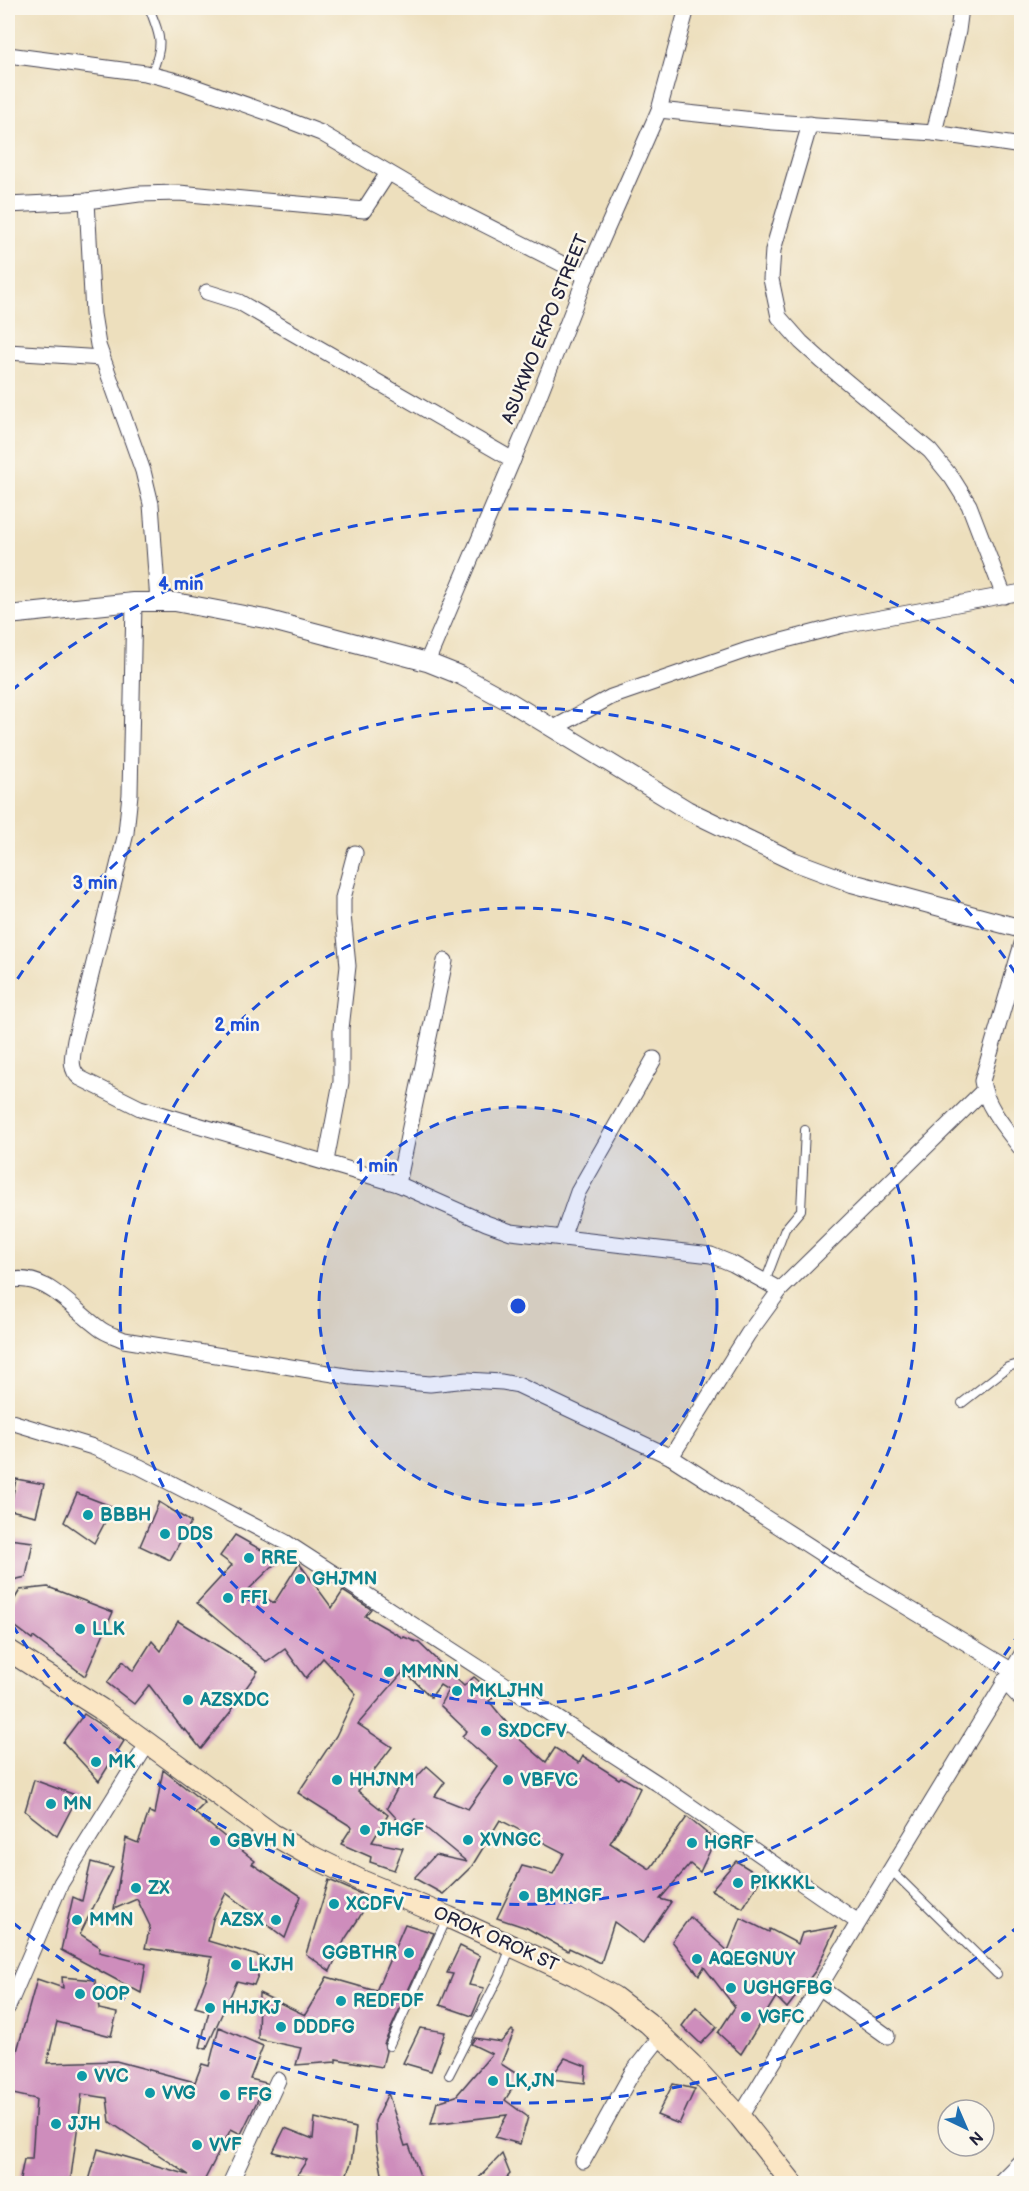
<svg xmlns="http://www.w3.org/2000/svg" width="1029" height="2191" font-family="'Balsamiq Sans',sans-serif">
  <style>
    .building { fill: #ce8dbc }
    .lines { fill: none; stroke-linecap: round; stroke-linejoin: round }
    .service-casing { stroke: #403e4e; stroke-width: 10 }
    .minor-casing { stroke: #403e4e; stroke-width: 17 }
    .tertiary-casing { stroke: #403e4e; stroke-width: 20 }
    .secondary-casing { stroke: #403e4e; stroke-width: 23 }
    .service { stroke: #fff; stroke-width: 8 }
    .minor { stroke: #fff; stroke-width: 15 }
    .tertiary { stroke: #fff; stroke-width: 18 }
    .secondary { stroke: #fbe6c4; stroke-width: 21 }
    .ring { fill: none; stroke: #1d4ed8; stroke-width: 3; stroke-dasharray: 10 8 }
    .culture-dot { fill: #0f9aa8; stroke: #fbf7ec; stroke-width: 2 }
    .labels { text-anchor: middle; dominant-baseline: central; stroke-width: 5; stroke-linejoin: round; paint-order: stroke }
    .street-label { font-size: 18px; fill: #22223b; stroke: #fbf7ec }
    .culture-label { font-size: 18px; font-weight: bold; fill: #0d838f; stroke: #fbf7ec; text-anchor: start }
    .centre { fill: #1d4ed8; stroke: #fbf7ec; stroke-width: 3 }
    .ring-label { font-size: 18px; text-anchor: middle; font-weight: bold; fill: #1d4ed8; stroke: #fbf7ec; stroke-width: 5; stroke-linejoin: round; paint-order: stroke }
  </style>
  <rect width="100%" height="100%" fill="#fbf7ec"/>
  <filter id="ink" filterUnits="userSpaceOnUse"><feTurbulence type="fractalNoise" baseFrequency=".0167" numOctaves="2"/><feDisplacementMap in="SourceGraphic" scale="12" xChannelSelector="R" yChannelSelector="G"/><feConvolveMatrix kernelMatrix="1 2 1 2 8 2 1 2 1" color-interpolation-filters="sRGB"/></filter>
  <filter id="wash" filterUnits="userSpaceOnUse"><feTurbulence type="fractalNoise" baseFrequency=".008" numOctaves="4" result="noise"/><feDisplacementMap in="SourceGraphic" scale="24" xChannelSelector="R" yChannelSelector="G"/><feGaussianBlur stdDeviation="1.35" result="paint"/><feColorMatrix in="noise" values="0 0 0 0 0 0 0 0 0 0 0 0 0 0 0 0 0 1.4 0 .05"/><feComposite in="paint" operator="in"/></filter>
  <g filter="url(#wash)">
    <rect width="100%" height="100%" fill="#eddfbd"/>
    <g id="blocks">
      <g class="building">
        <polygon points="16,1479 44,1484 36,1516 10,1510"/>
        <polygon points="77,1493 113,1507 94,1543 64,1522"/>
        <polygon points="159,1502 191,1522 170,1560 140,1546"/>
        <polygon points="235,1535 279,1560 249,1589 274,1603 299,1563 332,1608 343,1591 371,1609 365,1616 403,1638 404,1637 419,1643 464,1686 474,1677 495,1695 489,1701 510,1727 508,1729 546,1762 555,1748 579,1763 583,1756 619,1779 621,1777 640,1788 626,1817 610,1843 650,1869 687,1817 715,1840 700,1872 690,1864 660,1899 671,1902 643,1943 614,1922 601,1963 569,1948 568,1951 527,1928 497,1918 522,1866 553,1874 564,1853 500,1820 472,1866 443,1894 414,1878 435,1855 467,1862 415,1819 406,1829 387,1808 403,1778 410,1785 427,1766 445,1782 435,1796 468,1809 498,1767 462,1736 467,1731 440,1705 448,1690 440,1685 431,1697 404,1671 358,1724 392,1747 358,1791 388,1815 372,1842 403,1848 394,1870 370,1862 371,1857 341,1844 352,1827 298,1793 336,1736 356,1694 323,1658 306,1678 285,1649 267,1662 197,1603 232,1565 220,1556"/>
        <polygon points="8,1539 33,1542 26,1577 8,1581"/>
        <polygon points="48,1587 113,1612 85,1676 33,1637 32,1639 8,1621 8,1610 20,1590"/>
        <polygon points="178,1621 258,1671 231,1709 232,1710 201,1749 185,1729 184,1731 149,1685 134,1704 107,1683 123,1661 133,1671 152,1641 161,1651"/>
        <polygon points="84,1714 124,1741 99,1781 63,1742"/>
        <polygon points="163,1770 205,1803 195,1813 255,1861 252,1864 301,1896 285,1938 226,1893 213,1919 208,1941 265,1958 254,1985 237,1981 206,2049 200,2047 209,2011 195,2007 207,1977 212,1957 145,1948 150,1926 137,1899 114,1909 126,1838 138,1843 149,1812 155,1814"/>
        <polygon points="34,1780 78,1796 57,1836 25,1811"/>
        <polygon points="736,1861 762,1877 743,1908 711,1890"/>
        <polygon points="91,1862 113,1868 80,1934 100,1947 99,1952 146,1964 141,1993 61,1950 73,1897 82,1901"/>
        <polygon points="329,1880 370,1898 359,1918 345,1939 330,1971 306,1954"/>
        <polygon points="690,1917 728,1951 741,1918 769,1932 770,1929 798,1944 802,1933 836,1927 816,1970 787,2008 776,1997 741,2054 718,2033 735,2007 704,1967 699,1975 672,1941"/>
        <polygon points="405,1924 434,1933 384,2044 386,2051 382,2067 336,2059 336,2062 296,2065 301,2048 258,2039 259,1993 305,2015 327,1977 376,1991"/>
        <polygon points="460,1946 480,1956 469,1985 484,1988 472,2016 440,2005 453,1974 447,1973"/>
        <polygon points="62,1977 95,1980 99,2009 117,2013 111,2036 57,2022 47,2063 116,2061 195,2082 202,2064 209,2066 219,2027 263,2046 250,2079 266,2083 241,2134 231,2129 205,2179 206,2184 88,2184 98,2149 189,2175 110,2122 107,2098 82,2094 70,2184 19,2184 24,2159 32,2159 36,2099 8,2093 8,2068 12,2069 37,1979 63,1988"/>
        <polygon points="696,2007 717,2027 701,2044 682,2026"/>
        <polygon points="420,2028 445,2032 431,2071 403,2063"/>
        <polygon points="512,2030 514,2032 501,2064 520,2076 505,2100 528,2117 520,2144 495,2137 507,2115 431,2124 437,2102 456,2096 492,2054 471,2044 475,2038 501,2042"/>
        <polygon points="565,2058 586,2066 585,2083 550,2079"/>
        <polygon points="673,2084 695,2089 679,2124 657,2115"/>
        <polygon points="388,2093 405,2146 409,2145 423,2184 384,2184 376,2143 375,2121"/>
        <polygon points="315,2118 356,2128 351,2163 343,2184 297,2175 307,2160 273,2152 285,2128 313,2139"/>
        <polygon points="502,2154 510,2174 501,2184 473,2184"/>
      </g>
    </g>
  </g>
  <g filter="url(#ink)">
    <use href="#blocks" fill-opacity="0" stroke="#403e4e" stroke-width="1.5"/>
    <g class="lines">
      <g class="service-casing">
        <g id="service">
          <path d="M150,10C161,38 164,45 151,74"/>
          <polyline points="765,1282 785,1229 801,1210 805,1130"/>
          <polyline points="962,1403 1008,1367 1022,1363"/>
          <polyline points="890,1869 997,1974"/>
          <polyline points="389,2046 447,1918"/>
          <polyline points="449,2075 501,1973 511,1947"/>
        </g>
      </g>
      <g class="minor-casing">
        <g id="minor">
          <polyline points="8,55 145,73 181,82 272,114 321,133 432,198 586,276"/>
          <polyline points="659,110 773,122 934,133 1022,146"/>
          <polyline points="810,124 773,250 771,279 779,317 801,342 822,361 930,451 952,478 969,505 1004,596"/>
          <polyline points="934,133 958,31 961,8"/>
          <polyline points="87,201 93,314 98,345 143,471 151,504 158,602"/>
          <polyline points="8,205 87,201 139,194 179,193 364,210 388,173"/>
          <polyline points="207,292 239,302 513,460"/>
          <polyline points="8,352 102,358"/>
          <path d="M134,602L130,794L126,833L75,1040C73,1054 68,1069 80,1078L140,1108L398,1184L486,1223L511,1232L711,1255L733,1264L780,1290"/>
          <polyline points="427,662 528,424 586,276 659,110 687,8"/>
          <polyline points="554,728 611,697 747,650 843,625 1022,592"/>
          <path d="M1022,944L982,1081C986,1107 1006,1129 1022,1150"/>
          <polyline points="326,1161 341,1082 341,1029 348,966 343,915 343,898 355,853"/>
          <polyline points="398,1184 445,961"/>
          <polyline points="562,1238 578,1192 654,1059"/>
          <path d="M8,1281C45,1271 72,1309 99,1328C106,1334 116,1336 124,1340L352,1377L430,1384L467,1380L502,1382L518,1385L671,1457L867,1583L1011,1670"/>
          <polyline points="8,1421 93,1447 140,1467 285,1542 657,1783 858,1922"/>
          <polyline points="671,1457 748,1334 780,1290 983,1091"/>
          <polyline points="1004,1681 1022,1700"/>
          <polyline points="819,1987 887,2036"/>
          <polyline points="8,2007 61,1883 148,1743"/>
          <polyline points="740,2117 1022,1654"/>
          <polyline points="583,2161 632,2073 661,2036"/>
          <polyline points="230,2184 278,2080"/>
        </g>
      </g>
      <g class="tertiary-casing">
        <g id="tertiary">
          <polyline points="8,615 134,602 175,602 265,619 427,662 462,676 510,702 687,810 793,861 852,883 1022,929"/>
          <polyline points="1000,2184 1022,2162"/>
        </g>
      </g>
      <g class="secondary-casing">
        <polyline id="secondary" points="8,1650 101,1709 272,1834 307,1854 362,1881 448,1917 575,1975 614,1997 648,2023 691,2064 740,2117 793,2184"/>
      </g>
      <use href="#service" class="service"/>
      <use href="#minor" class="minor"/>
      <use href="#tertiary" class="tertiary"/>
      <use href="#secondary" class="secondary"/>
    </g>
  </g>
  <circle cx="518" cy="1306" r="199" fill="#1d4ed8" fill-opacity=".12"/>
  <g class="ring">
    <circle cx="518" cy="1306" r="199"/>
    <circle cx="518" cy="1306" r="398"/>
    <path d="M1020 1632A598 598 0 0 1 8 1618M8 994A598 598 0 0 1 1020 980"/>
    <path d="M1020 1925A797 797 0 0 1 11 1921M11 691A797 797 0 0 1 1020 687"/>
  </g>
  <g class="culture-dot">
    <circle cx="88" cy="1515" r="6"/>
    <circle cx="165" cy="1534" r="6"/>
    <circle cx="249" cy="1558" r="6"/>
    <circle cx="300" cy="1579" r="6"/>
    <circle cx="228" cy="1598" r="6"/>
    <circle cx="80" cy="1629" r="6"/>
    <circle cx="389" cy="1672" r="6"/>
    <circle cx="457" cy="1691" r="6"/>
    <circle cx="188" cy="1700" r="6"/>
    <circle cx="486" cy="1731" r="6"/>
    <circle cx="96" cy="1762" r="6"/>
    <circle cx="337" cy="1780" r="6"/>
    <circle cx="508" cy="1780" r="6"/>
    <circle cx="51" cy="1804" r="6"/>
    <circle cx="365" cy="1830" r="6"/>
    <circle cx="468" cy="1840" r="6"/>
    <circle cx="215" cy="1841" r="6"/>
    <circle cx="692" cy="1843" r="6"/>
    <circle cx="738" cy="1883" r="6"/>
    <circle cx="136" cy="1888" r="6"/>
    <circle cx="524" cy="1896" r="6"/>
    <circle cx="334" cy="1904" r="6"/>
    <circle cx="77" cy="1920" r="6"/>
    <circle cx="276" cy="1920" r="6"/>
    <circle cx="409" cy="1953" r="6"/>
    <circle cx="697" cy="1959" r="6"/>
    <circle cx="236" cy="1965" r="6"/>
    <circle cx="731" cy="1988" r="6"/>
    <circle cx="80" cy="1994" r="6"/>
    <circle cx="341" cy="2001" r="6"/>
    <circle cx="210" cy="2008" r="6"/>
    <circle cx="746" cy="2017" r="6"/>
    <circle cx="281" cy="2027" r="6"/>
    <circle cx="82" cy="2076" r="6"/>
    <circle cx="493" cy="2081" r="6"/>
    <circle cx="150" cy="2093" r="6"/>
    <circle cx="225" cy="2095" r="6"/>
    <circle cx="56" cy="2124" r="6"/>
    <circle cx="197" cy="2145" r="6"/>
  </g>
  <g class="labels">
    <g class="street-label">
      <text transform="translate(545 329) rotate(-68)">ASUKWO EKPO STREET</text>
      <text transform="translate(496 1939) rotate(24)">OROK OROK ST</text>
    </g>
    <g class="culture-label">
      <text x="100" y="1515">BBBH</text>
      <text x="177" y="1534">DDS</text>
      <text x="261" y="1558">RRE</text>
      <text x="312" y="1579">GHJMN</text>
      <text x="240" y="1598">FFI</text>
      <text x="92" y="1629">LLK</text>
      <text x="401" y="1672">MMNN</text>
      <text x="469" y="1691">MKLJHN</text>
      <text x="200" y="1700">AZSXDC</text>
      <text x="498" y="1731">SXDCFV</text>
      <text x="108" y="1762">MK</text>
      <text x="349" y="1780">HHJNM</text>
      <text x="520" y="1780">VBFVC</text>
      <text x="63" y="1804">MN</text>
      <text x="377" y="1830">JHGF</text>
      <text x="480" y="1840">XVNGC</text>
      <text x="227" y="1841">GBVH N</text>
      <text x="704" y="1843">HGRF</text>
      <text x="750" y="1883">PIKKKL</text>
      <text x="148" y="1888">ZX</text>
      <text x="536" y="1896">BMNGF</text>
      <text x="346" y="1904">XCDFV</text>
      <text x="89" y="1920">MMN</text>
      <text x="264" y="1920" text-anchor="end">AZSX</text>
      <text x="397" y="1953" text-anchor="end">GGBTHR</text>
      <text x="709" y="1959">AQEGNUY</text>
      <text x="248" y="1965">LKJH</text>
      <text x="743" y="1988">UGHGFBG</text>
      <text x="92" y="1994">OOP</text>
      <text x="353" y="2001">REDFDF</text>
      <text x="222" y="2008">HHJKJ</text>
      <text x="758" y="2017">VGFC</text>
      <text x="293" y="2027">DDDFG</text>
      <text x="94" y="2076">VVC</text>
      <text x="505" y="2081">LK,JN</text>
      <text x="162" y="2093">VVG</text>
      <text x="237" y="2095">FFG</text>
      <text x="68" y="2124">JJH</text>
      <text x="209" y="2145">VVF</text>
    </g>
  </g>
  <circle cx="518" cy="1306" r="9" class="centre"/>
  <g class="ring-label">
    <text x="181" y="590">4 min</text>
    <text x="95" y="889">3 min</text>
    <text x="237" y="1031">2 min</text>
    <text x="377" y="1172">1 min</text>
  </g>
  <rect width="1029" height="2191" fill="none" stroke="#fbf7ec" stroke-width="30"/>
  <g transform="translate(966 2128) rotate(136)"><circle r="28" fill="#fbf7ec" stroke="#a4a2a5" stroke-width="1.5"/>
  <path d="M0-4.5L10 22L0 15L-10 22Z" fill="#1f6fb2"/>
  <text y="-9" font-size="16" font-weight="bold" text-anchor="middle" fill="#22223b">N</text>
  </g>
</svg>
